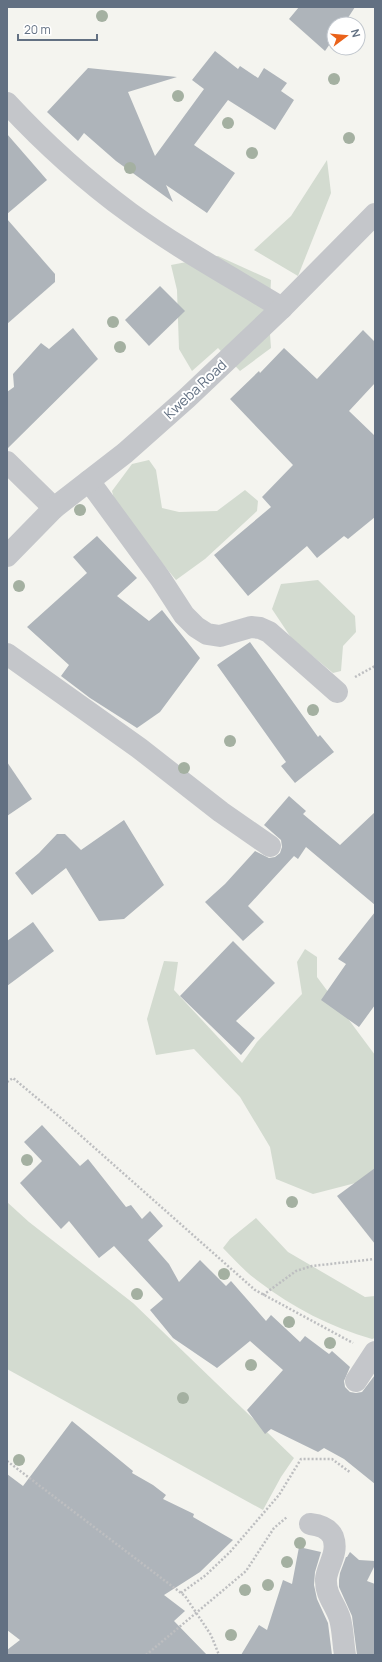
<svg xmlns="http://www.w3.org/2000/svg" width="382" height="1662" font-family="Manrope,sans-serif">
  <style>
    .green { fill: #d3dbd0 }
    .building { fill: #aeb4ba }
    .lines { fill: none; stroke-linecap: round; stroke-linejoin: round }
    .path { stroke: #bdbec0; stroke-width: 2.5; stroke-dasharray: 2 2; stroke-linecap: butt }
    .minor { stroke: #c4c6ca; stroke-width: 22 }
    .tree { fill: #a4b0a1 }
    .labels { text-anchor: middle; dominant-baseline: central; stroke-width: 4; stroke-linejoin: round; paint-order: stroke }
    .street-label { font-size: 14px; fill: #627082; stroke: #fff }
  </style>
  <rect width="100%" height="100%" fill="#f4f4ef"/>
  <g class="green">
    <polygon points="327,160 331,193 298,276 254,250 291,216"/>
    <polygon points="218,256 271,280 269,320 271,348 240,371 218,348 192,371 179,349 177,290 171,265"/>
    <polygon points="149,460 156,470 162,508 179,512 217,511 245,490 258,501 257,511 205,559 176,580 116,507 112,491 132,464"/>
    <polygon points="318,580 355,616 356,632 343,646 341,671 333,673 292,639 272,609 281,584"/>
    <polygon points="305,949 317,957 317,977 375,1055 375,1178 313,1194 276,1179 270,1147 240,1097 194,1049 156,1055 147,1019 164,961 178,962 174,990 242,1063 257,1042 302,994 297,962"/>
    <polygon points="7,1202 29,1222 133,1303 294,1458 281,1477 263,1510 7,1369"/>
    <path d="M256,1218L288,1252L365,1297L375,1296V1338L372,1339C331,1327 293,1308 258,1281C245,1272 234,1259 223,1248L230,1239Z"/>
  </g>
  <g class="building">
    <polygon points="299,7 355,7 344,24 334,24 334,38 325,51 289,19"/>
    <polygon points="215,51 238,69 240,66 258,78 264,68 287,83 281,91 294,100 275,130 228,100 194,145 235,173 207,213 166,185 173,202 116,161 84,133 78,141 47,112 88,68 177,77 128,92 155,156 204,89 192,80"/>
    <polygon points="7,134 47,180 7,214"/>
    <polygon points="7,219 55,274 55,282 7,324"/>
    <polygon points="160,286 185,311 149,346 125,320"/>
    <polygon points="73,328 98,359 7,449 7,392 14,387 13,374 41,343 49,349"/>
    <polygon points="363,330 375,342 375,383 349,411 375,436 375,517 348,539 344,536 317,558 307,546 248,596 214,555 271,507 262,497 293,465 230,399 259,371 260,373 284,348 317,379"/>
    <polygon points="97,536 137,578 117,596 149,621 162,610 200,658 160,712 137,728 90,698 61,676 69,665 27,627 87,573 73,557"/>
    <polygon points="250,642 318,737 320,735 334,752 295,783 281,766 286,762 217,665"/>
    <polygon points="7,762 32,799 7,816"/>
    <polygon points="289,796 306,811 303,814 340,845 375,812 375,905 306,847 298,859 294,856 248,906 264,922 243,941 205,902 225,884 255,851 269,858 275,857 280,853 282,847 281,840 264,825"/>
    <polygon points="124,820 164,885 124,919 99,921 66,868 32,895 15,873 39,853 57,834 65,834 81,850"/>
    <polygon points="375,912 375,1005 359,1027 321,1000 346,964 338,959"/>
    <polygon points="33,922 54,951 7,986 7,941"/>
    <polygon points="233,941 275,983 236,1021 255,1038 241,1055 180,996"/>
    <polygon points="42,1125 80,1166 88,1159 126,1207 131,1205 142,1219 150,1211 163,1226 148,1240 169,1264 179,1282 200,1260 226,1286 231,1281 266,1321 271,1315 300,1342 305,1336 329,1354 332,1351 350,1367 344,1381 345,1387 350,1392 356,1393 362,1392 375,1375 375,1484 344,1459 324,1448 318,1452 271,1429 265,1434 247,1410 283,1370 250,1341 217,1368 173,1338 150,1310 163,1299 114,1246 99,1258 69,1221 61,1229 20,1183 42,1161 24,1142"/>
    <polygon points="375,1168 375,1244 337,1196"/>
    <polygon points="72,1421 133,1471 132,1473 153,1485 166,1495 163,1499 194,1514 193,1517 233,1540 200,1572 164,1595 185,1611 174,1621 207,1655 7,1655 7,1650 20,1640 7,1630 7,1474 23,1486"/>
    <polygon points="299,1547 321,1552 315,1572 314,1585 317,1599 328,1623 332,1655 241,1655 259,1625 267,1630 283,1580 292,1584"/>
    <polygon points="350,1552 359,1560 375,1561 375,1565 367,1581 375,1584 375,1655 357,1655 352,1616 339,1587 339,1580 340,1573 346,1557 347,1557"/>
  </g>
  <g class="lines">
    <g class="path">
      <polyline points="355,677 375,666"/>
      <polyline points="7,1082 13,1078 62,1119 255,1290 353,1343"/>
      <polyline points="263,1295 296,1271 312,1266 375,1259"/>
      <polyline points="7,1461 185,1596 211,1635 219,1655"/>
      <polyline points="181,1593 206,1575 230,1552 279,1495 301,1459 332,1459 351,1473"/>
      <polyline points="146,1655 246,1571 274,1528 287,1517"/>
    </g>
    <g class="minor">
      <path d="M7,103C44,143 85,180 130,213C178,248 231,277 282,308"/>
      <polyline points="7,462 54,508"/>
      <polyline points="89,481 160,578 184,615 196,627 207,634 220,636 251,627 260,628 269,632 337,692"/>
      <polyline points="7,556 54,508 125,453 187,398 282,308 375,214"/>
      <polyline points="7,654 139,748 221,812 270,846"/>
      <polyline points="356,1381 375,1352"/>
      <path d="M310,1524C319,1525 329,1528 333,1537C339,1553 327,1566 326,1579C325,1595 336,1605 340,1619C343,1630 343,1643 345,1655"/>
    </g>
  </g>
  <g class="tree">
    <circle cx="102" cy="16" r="6"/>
    <circle cx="334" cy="79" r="6"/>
    <circle cx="178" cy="96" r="6"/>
    <circle cx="228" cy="123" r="6"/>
    <circle cx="349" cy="138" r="6"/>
    <circle cx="252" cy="153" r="6"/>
    <circle cx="130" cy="168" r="6"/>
    <circle cx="113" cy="322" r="6"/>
    <circle cx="120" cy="347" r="6"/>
    <circle cx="80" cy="510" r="6"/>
    <circle cx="19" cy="586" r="6"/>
    <circle cx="313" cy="710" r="6"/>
    <circle cx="230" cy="741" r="6"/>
    <circle cx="184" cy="768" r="6"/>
    <circle cx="27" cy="1160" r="6"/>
    <circle cx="292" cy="1202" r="6"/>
    <circle cx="224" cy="1274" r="6"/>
    <circle cx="137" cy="1294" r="6"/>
    <circle cx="289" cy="1322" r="6"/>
    <circle cx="330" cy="1343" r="6"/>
    <circle cx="251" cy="1365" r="6"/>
    <circle cx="183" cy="1398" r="6"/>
    <circle cx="19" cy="1460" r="6"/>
    <circle cx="300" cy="1543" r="6"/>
    <circle cx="287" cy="1562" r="6"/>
    <circle cx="268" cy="1585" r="6"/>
    <circle cx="245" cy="1590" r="6"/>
    <circle cx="231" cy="1635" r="6"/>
  </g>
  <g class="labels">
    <g class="street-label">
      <text transform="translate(195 389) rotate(-43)">Kweba Road</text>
    </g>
  </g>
  <rect width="382" height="1662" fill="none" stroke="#627082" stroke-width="16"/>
  <g transform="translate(346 36) rotate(74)"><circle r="19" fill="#ffffff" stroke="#c0c6cd"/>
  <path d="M0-3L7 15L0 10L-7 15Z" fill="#ea621a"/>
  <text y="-6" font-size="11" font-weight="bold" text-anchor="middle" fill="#627082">N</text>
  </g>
  <path d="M18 34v6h79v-6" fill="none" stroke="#627082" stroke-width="2"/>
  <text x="24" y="34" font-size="12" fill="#627082" stroke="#ffffff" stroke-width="3" paint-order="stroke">20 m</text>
</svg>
